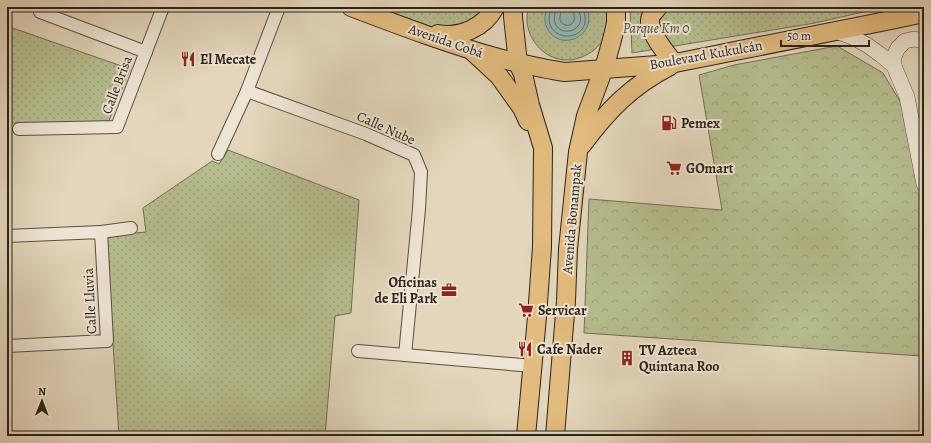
<svg xmlns="http://www.w3.org/2000/svg" width="931" height="443" font-family="Alegreya,serif">
  <style>
    .grass { fill: url(#grass-dots); stroke: #707054 }
    .forest { fill: url(#forest-crowns); stroke: #707054 }
    .water { fill: #95b9b4; stroke: #6b7d76 }
    .lines { fill: none; stroke-linecap: round; stroke-linejoin: round }
    .shore { stroke: #606e67; stroke-width: 1 }
    .minor-casing { stroke: #595042; stroke-width: 14 }
    .tertiary-casing { stroke: #595042; stroke-width: 16 }
    .primary-casing { stroke: #2b231a; stroke-width: 20 }
    .minor { stroke: #ede4d3; stroke-width: 12 }
    .tertiary { stroke: #ede4d3; stroke-width: 15 }
    .primary { stroke: #e2bb7e; stroke-width: 18 }
    .labels { text-anchor: middle; dominant-baseline: central; stroke-width: 4; stroke-linejoin: round; paint-order: stroke }
    .park-label { font-size: 14px; font-style: italic; fill: #4e4a37; stroke: #ede4d3 }
    .street-label { font-size: 14px; fill: #2b231a; stroke: #ede4d3 }
    .poi-label { font-size: 14px; font-weight: bold; fill: #2b231a; stroke: #ede4d3; text-anchor: start }
  </style>
  <defs>
    <pattern id="grass-dots" width="8" height="8" patternUnits="userSpaceOnUse"><rect width="8" height="8" fill="#b6bd8e"/><path d="M2 2h.1M6 6h.1" fill="none" stroke="#9da27a" stroke-width="1.8" stroke-linecap="round"/></pattern>
    <pattern id="forest-crowns" width="20" height="18" patternUnits="userSpaceOnUse"><rect width="20" height="18" fill="#b6bd8e"/><path d="M2 6a3 3 0 1 1 6 0M12 15a3 3 0 1 1 6 0" fill="none" stroke="#9da27a"/></pattern>
  </defs>
  <rect width="100%" height="100%" fill="#e3d6bb"/>
  <filter id="stains"><feTurbulence type="fractalNoise" baseFrequency=".005" numOctaves="4"/><feColorMatrix values="0 0 0 0 .2 0 0 0 0 .09 0 0 0 0 .02 0 0 0 .5 -.17"/></filter>
  <radialGradient id="worn" r=".72"><stop offset=".6" stop-color="#630" stop-opacity="0"/><stop offset="1" stop-color="#630" stop-opacity=".3"/></radialGradient>
  <g class="grass">
    <polygon points="377,7 491,7 453,35"/>
    <path d="M529,7H607C607,13 609,26 608,32C606,38 598,47 593,51C585,56 577,60 568,60C541,61 520,31 529,7Z"/>
    <polygon points="630,7 885,7 815,23 632,53"/>
    <polygon points="7,26 130,69 108,123 7,123"/>
    <polygon points="228,150 359,200 351,313 335,316 325,436 119,436 106,236 146,232 143,208 212,161 219,164"/>
  </g>
  <polygon class="forest" points="837,46 883,73 901,103 924,207 924,320 921,356 584,333 589,199 722,210 699,75 734,65"/>
  <path class="water" d="M548,7H586C600,35 560,54 547,28C544,21 544,14 548,7Z"/>
  <g class="lines">
    <g class="shore">
      <path d="M551,7C551,11 549,15 549,19C550,40 580,42 585,23C586,17 584,12 583,7"/>
      <path d="M556,7C556,12 553,17 555,23C559,34 575,34 580,23C582,17 579,13 578,7"/>
      <path d="M562,7C562,11 559,16 560,20C562,27 573,27 574,20C575,16 573,11 572,7"/>
    </g>
    <g class="minor-casing">
      <g id="minor">
        <polyline points="40,12 146,52"/>
        <polyline points="247,91 366,134 414,155 421,172 419,209 405,355"/>
        <polyline points="19,129 117,127 163,7"/>
        <polyline points="218,154 247,91 279,7"/>
        <polyline points="101,232 131,228"/>
        <polyline points="7,236 101,232 107,341 7,346"/>
        <polyline points="358,351 533,366"/>
      </g>
    </g>
    <g class="tertiary-casing">
      <g id="tertiary">
        <polyline points="836,31 852,37 867,45 881,55 894,66 907,97 924,184"/>
        <polyline points="894,66 894,56 898,48 905,41 914,39 924,41"/>
      </g>
    </g>
    <g class="primary-casing">
      <g id="primary">
        <path d="M351,7C401,26 451,45 502,59C523,64 543,69 565,72L670,64L896,19L924,13"/>
        <polyline points="513,7 513,17 518,63 523,74 530,105 543,148 542,247 537,317 526,436"/>
        <path d="M658,7C655,11 650,15 650,20C649,33 666,53 674,63"/>
        <path d="M438,34C460,38 484,28 495,7"/>
        <polyline points="473,52 499,76 522,108 528,121"/>
        <path d="M582,145C608,110 631,86 670,66"/>
        <polyline points="555,436 566,301 568,249 578,152 586,116 604,68 612,40 616,23 616,7"/>
      </g>
    </g>
    <use href="#minor" class="minor"/>
    <use href="#tertiary" class="tertiary"/>
    <use href="#primary" class="primary"/>
  </g>
  <defs>
    <g id="restaurant-bare" transform="scale(1.2)"><path d="M-5-6h1v4h1v-4h1v4h1v-4h1v5L-1.5 .5V6h-2V.5L-5-1ZM5-6V6H3V1.5H1.5Q1.5-4 5-6Z" fill="#8f2418" stroke="#ede4d3" stroke-width="2.5" paint-order="stroke"/></g>
    <g id="fuel-bare" transform="scale(1.2)"><path d="M-5.5-6h7V0h2V4h1.3V-2.5L3-4.5l.8-.8L6-3V5H2.5V1h-1V6h-7ZM-4.2-4.7v3.2H.2V-4.7Z" fill="#8f2418" stroke="#ede4d3" stroke-width="2.5" paint-order="stroke"/></g>
    <g id="supermarket-bare" transform="scale(1.2)"><path d="M-6-5.5h2.5l.6 2H6L4.5 2H-2.5L-4.4-4H-6ZM-1.5 3.2a1.3 1.3 0 1 0 .1 0ZM3 3.2a1.3 1.3 0 1 0 .1 0Z" fill="#8f2418" stroke="#ede4d3" stroke-width="2.5" paint-order="stroke"/></g>
    <g id="office-bare" transform="scale(1.2)"><path d="M-6-3h4V-5.5h4V-3h4V5H-6ZM-1-4.5V-3h2v-1.5ZM-6 0V1H6V0Z" fill="#8f2418" stroke="#ede4d3" stroke-width="2.5" paint-order="stroke"/></g>
    <g id="building-bare" transform="scale(1.2)"><path d="M-4-6H4V6H1V3H-1V6H-4ZM-2.5-4.3h1.7v1.8h-1.7ZM.8-4.3h1.7v1.8H.8ZM-2.5-1h1.7V.8h-1.7ZM.8-1h1.7V.8H.8Z" fill="#8f2418" stroke="#ede4d3" stroke-width="2.5" paint-order="stroke"/></g>
  </defs>
  <g fill-rule="evenodd">
    <use href="#restaurant-bare" x="188" y="59"/>
    <use href="#fuel-bare" x="669" y="123"/>
    <use href="#supermarket-bare" x="674" y="168"/>
    <use href="#office-bare" x="449" y="290"/>
    <use href="#supermarket-bare" x="526" y="310"/>
    <use href="#restaurant-bare" x="525" y="349"/>
    <use href="#building-bare" x="627" y="358"/>
  </g>
  <g class="labels">
    <g class="park-label">
      <text x="656" y="28">Parque Km 0</text>
    </g>
    <g class="street-label">
      <text transform="translate(446 41) rotate(19)">Avenida Cobá</text>
      <text transform="translate(706 55) rotate(-10)">Boulevard Kukulcán</text>
      <text transform="translate(117 85) rotate(-69)">Calle Brisa</text>
      <text transform="translate(386 128) rotate(24)">Calle Nube</text>
      <text transform="translate(572 219) rotate(-85)">Avenida Bonampak</text>
      <text transform="translate(90 301) rotate(-93)">Calle Lluvia</text>
    </g>
    <g class="poi-label">
      <text x="200" y="59">El Mecate</text>
      <text x="681" y="123">Pemex</text>
      <text x="686" y="168">GOmart</text>
      <text x="437" y="282" text-anchor="end">Oficinas<tspan x="437" dy="16">de Eli Park</tspan></text>
      <text x="538" y="310">Servicar</text>
      <text x="537" y="349">Cafe Nader</text>
      <text x="639" y="350">TV Azteca<tspan x="639" dy="16">Quintana Roo</tspan></text>
    </g>
  </g>
  <rect width="931" height="443" fill="none" stroke="#e3d6bb" stroke-width="24"/>
  <rect x="8" y="8" width="915" height="427" fill="none" stroke="#2b231a" stroke-width="2"/>
  <rect x="12" y="12" width="907" height="419" fill="none" stroke="#2b231a"/>
  <g transform="translate(42 401) rotate(1)" stroke="#ede4d3" stroke-width="3" paint-order="stroke">
  <path d="M0-3L7 15L0 10L-7 15Z" fill="#2b231a"/>
  <text y="-6" font-size="11" font-weight="bold" text-anchor="middle" fill="#2b231a">N</text>
  </g>
  <path d="M781 40v6h88v-6" fill="none" stroke="#2b231a" stroke-width="2"/>
  <text x="787" y="40" font-size="12" fill="#2b231a" stroke="#ede4d3" stroke-width="3" paint-order="stroke">50 m</text>
  <rect width="100%" height="100%" filter="url(#stains)"/>
  <rect width="100%" height="100%" fill="url(#worn)"/>
</svg>
